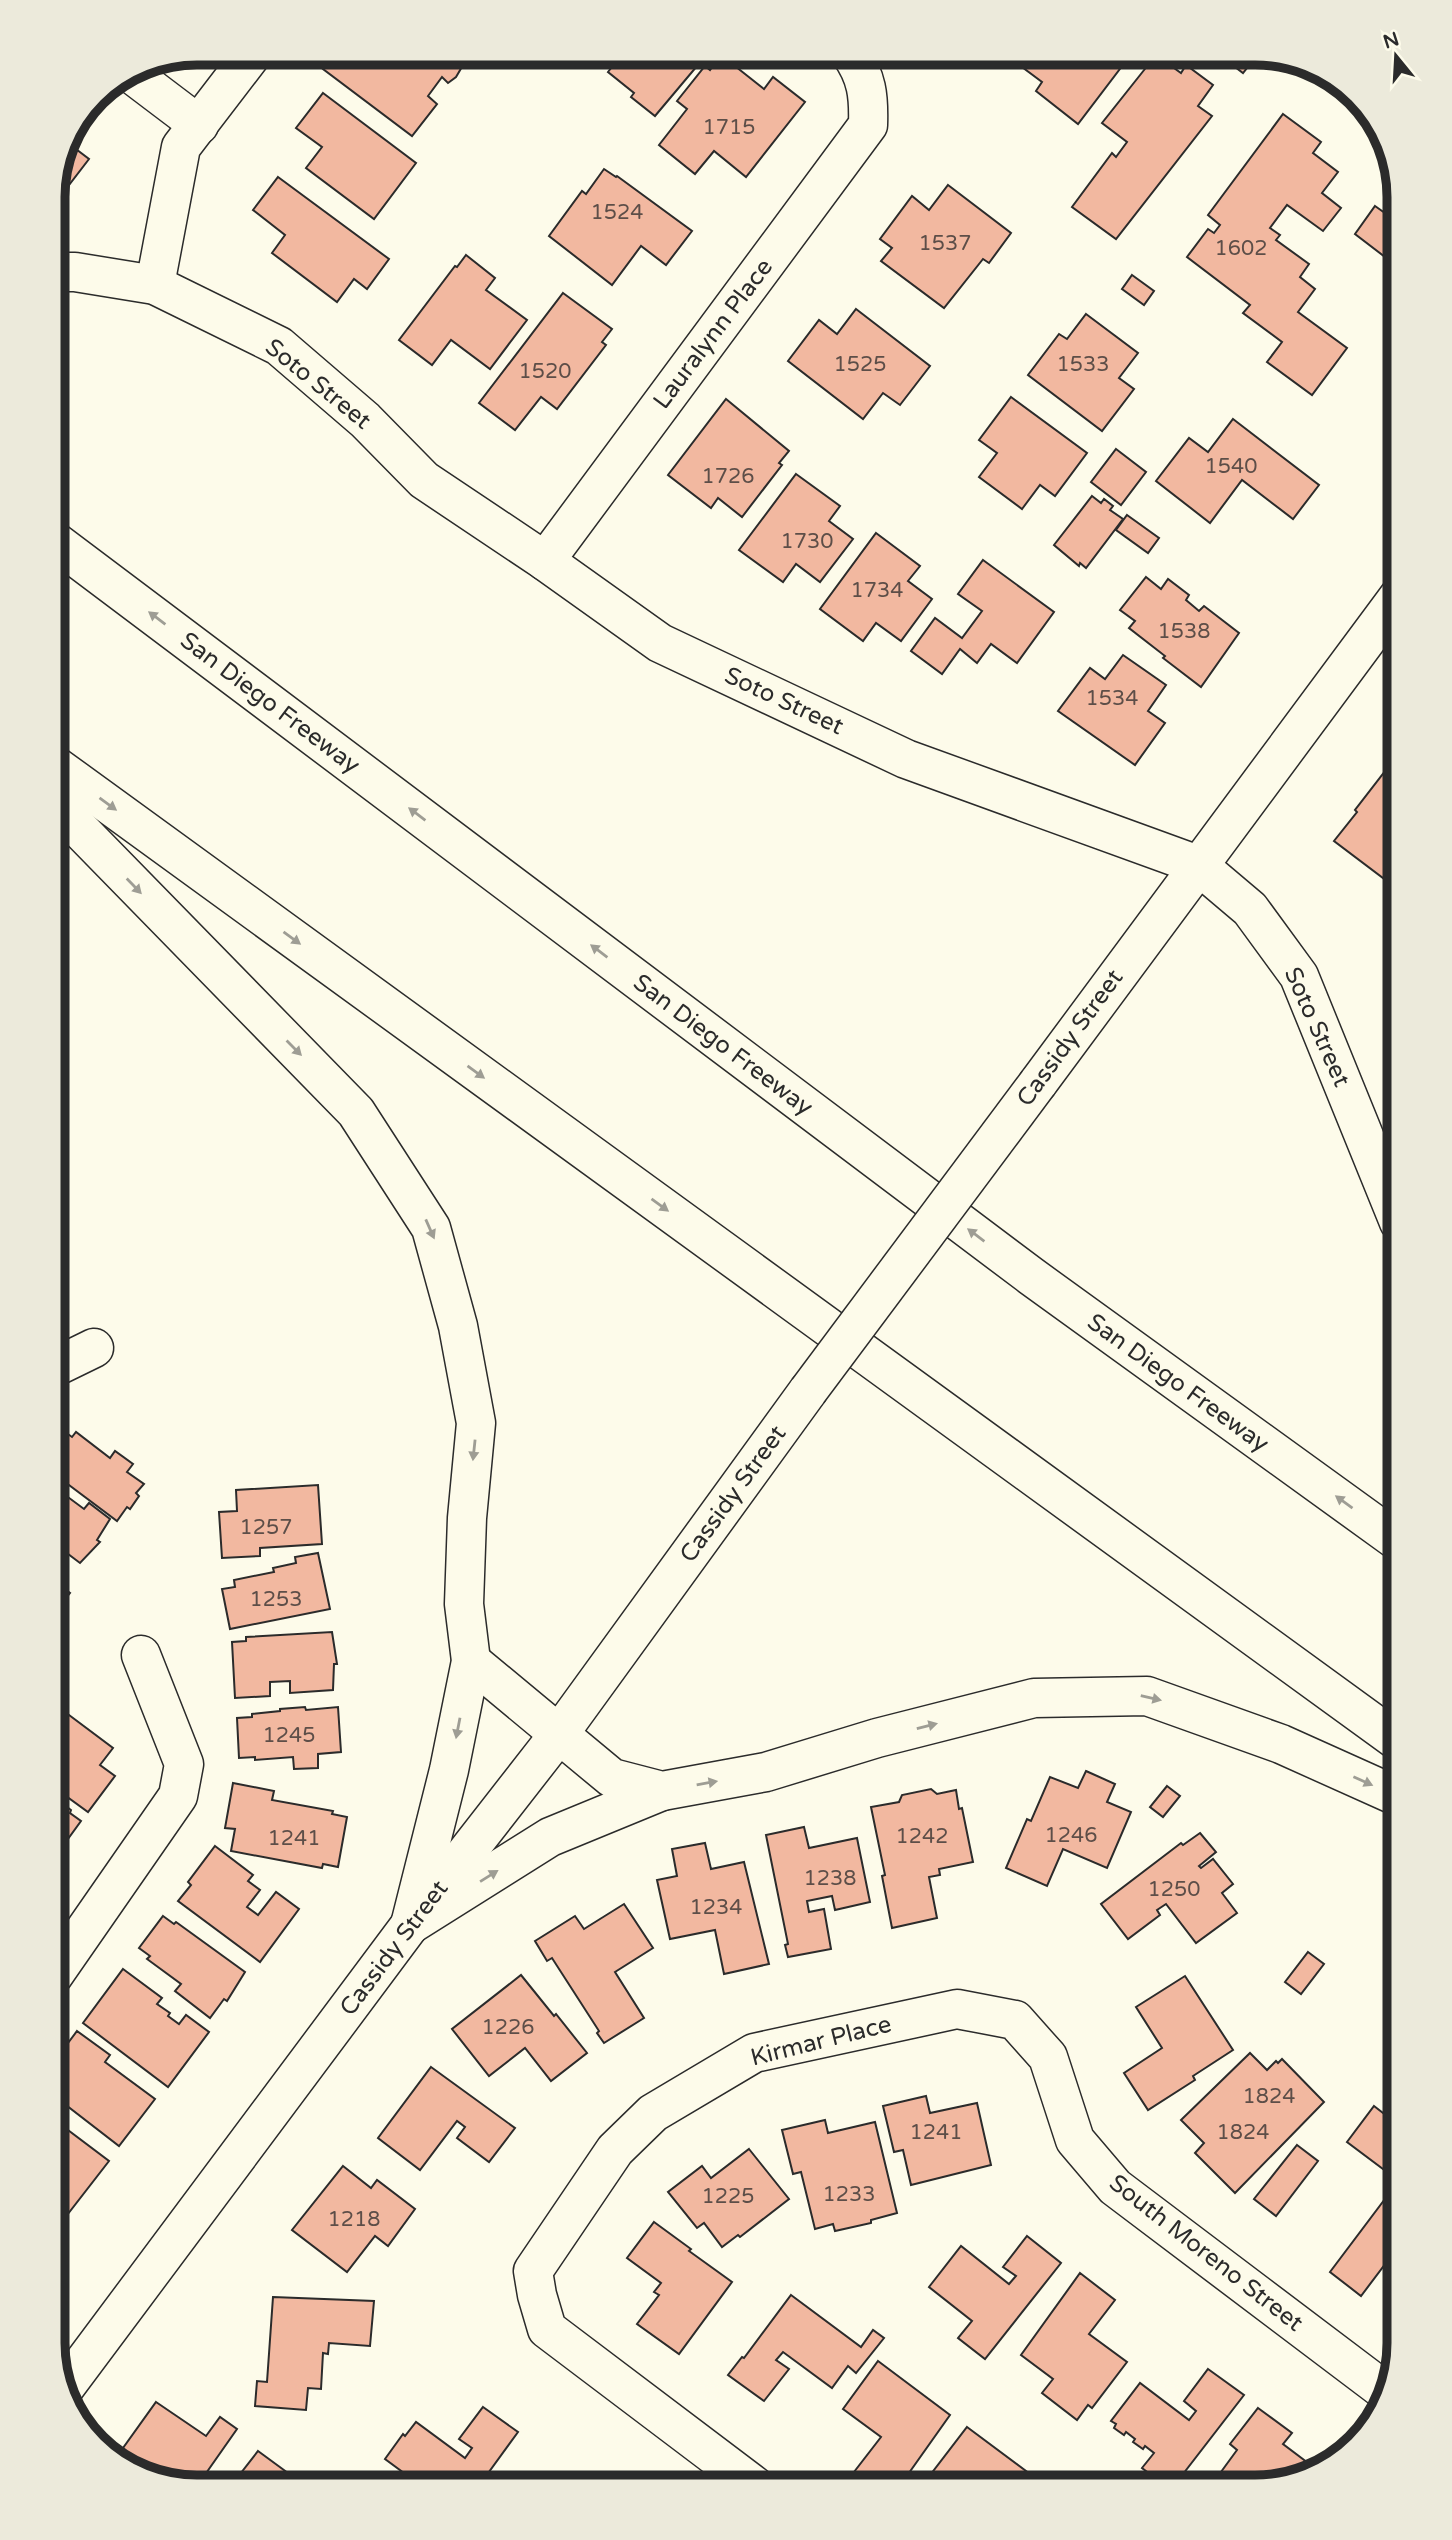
<svg xmlns="http://www.w3.org/2000/svg" width="1452" height="2540" font-family="'Varela Round',sans-serif">
  <style>
    .building { fill: #f2b8a0; stroke: #2b2b2b; stroke-width: 2 }
    .lines { fill: none; stroke-linecap: round; stroke-linejoin: round }
    .minor-casing { stroke: #2b2b2b; stroke-width: 41 }
    .major-casing { stroke: #2b2b2b; stroke-width: 41 }
    .highway-casing { stroke: #2b2b2b; stroke-width: 41 }
    .minor { stroke: #fdfbea; stroke-width: 38 }
    .major { stroke: #fdfbea; stroke-width: 38 }
    .highway { stroke: #fdfbea; stroke-width: 38 }
    .major-bridge-casing { stroke: #2b2b2b; stroke-width: 41; stroke-linecap: butt }
    .major-bridge { stroke: #fdfbea; stroke-width: 38 }
    .oneway { fill: #9e9d94 }
    .labels { text-anchor: middle; dominant-baseline: central; stroke-width: 5; stroke-linejoin: round; paint-order: stroke }
    .number-label { font-size: 21px; fill: #5d4e48 }
    .street-label { font-size: 24px; fill: #2b2b2b; stroke: #fdfbea }
    .rim { fill: none; stroke: #2b2b2b; stroke-width: 9 }
  </style>
  <rect width="100%" height="100%" fill="#fdfbea"/>
  <g class="building">
    <polygon points="336,53 367,53 372,56 375,53 456,53 466,60 456,77 448,83 442,77 428,96 437,104 412,136 323,69"/>
    <polygon points="603,53 708,53 655,116 631,97 634,93 608,72 615,63"/>
    <polygon points="1026,53 1132,53 1078,124 1036,91 1042,82 1018,64"/>
    <polygon points="1232,53 1256,53 1258,54 1243,73 1226,60"/>
    <polygon points="721,55 764,89 773,77 805,102 746,177 714,151 695,174 659,145 687,109 677,101 705,66 710,70"/>
    <polygon points="1156,55 1181,73 1186,65 1213,85 1198,106 1212,116 1116,239 1072,207 1112,153 1116,157 1127,142 1102,123"/>
    <polygon points="323,93 416,163 374,219 306,168 322,147 296,128"/>
    <polygon points="1283,114 1321,142 1313,153 1338,172 1322,193 1341,208 1323,231 1287,205 1270,228 1280,235 1276,240 1309,264 1300,277 1315,289 1298,312 1347,348 1312,395 1267,362 1282,342 1243,313 1250,305 1187,257 1208,229 1214,233 1220,225 1208,215"/>
    <polygon points="64,140 89,159 59,198 53,193 53,188"/>
    <polygon points="604,169 616,177 617,176 692,231 666,265 641,246 612,285 549,236 582,191 586,194"/>
    <polygon points="278,177 389,259 367,289 354,279 337,302 272,253 285,235 253,210"/>
    <polygon points="948,185 1011,233 989,263 983,259 944,308 881,261 892,248 880,239 912,196 929,210"/>
    <polygon points="1375,206 1399,223 1399,237 1385,257 1355,234"/>
    <polygon points="466,255 495,278 486,290 527,320 490,369 451,340 432,365 399,340 455,266 457,267"/>
    <polygon points="1132,275 1154,291 1144,305 1122,289"/>
    <polygon points="563,293 612,329 602,342 606,345 557,409 541,397 515,430 479,403"/>
    <polygon points="856,309 930,366 900,405 883,393 863,419 788,361 819,320 837,334"/>
    <polygon points="1086,314 1138,353 1119,378 1134,389 1102,431 1028,375 1059,334 1067,339"/>
    <polygon points="1011,397 1087,453 1055,496 1040,485 1022,509 979,477 997,453 979,440"/>
    <polygon points="726,399 789,451 779,463 782,465 742,517 718,498 711,508 668,475"/>
    <polygon points="1233,419 1319,485 1293,519 1242,480 1210,523 1156,481 1189,438 1208,452"/>
    <polygon points="1116,449 1146,472 1121,505 1091,482"/>
    <polygon points="796,474 840,506 829,521 853,539 820,582 796,564 783,582 739,550"/>
    <polygon points="1092,496 1101,503 1104,499 1113,506 1110,510 1123,519 1086,568 1080,563 1079,566 1054,545"/>
    <polygon points="1127,515 1159,538 1148,553 1116,530"/>
    <polygon points="876,533 920,566 908,581 932,599 901,641 876,623 863,641 820,609"/>
    <polygon points="983,560 1054,612 1017,663 991,644 977,663 960,649 942,674 911,651 935,618 962,638 982,611 958,594"/>
    <polygon points="1146,577 1161,589 1168,579 1189,595 1186,600 1199,611 1204,606 1239,633 1201,687 1163,658 1165,656 1129,628 1135,621 1120,610"/>
    <polygon points="1123,655 1166,685 1148,711 1165,723 1135,765 1058,711 1090,668 1105,679"/>
    <polygon points="1399,753 1399,856 1383,878 1334,841 1357,812 1355,810"/>
    <polygon points="1399,909 1399,935 1387,925"/>
    <polygon points="61,1429 72,1437 76,1432 110,1458 115,1451 133,1464 127,1472 144,1484 136,1493 139,1496 130,1509 127,1507 117,1521 53,1473 53,1441"/>
    <polygon points="318,1485 322,1544 260,1548 260,1556 222,1558 219,1512 237,1511 236,1490"/>
    <polygon points="53,1486 84,1509 89,1503 110,1519 97,1540 100,1542 80,1563 64,1551 58,1559 53,1555"/>
    <polygon points="318,1553 330,1609 230,1629 222,1589 235,1587 234,1580 274,1572 273,1568 296,1563 295,1557"/>
    <polygon points="53,1580 70,1593 53,1615"/>
    <polygon points="332,1632 337,1664 334,1664 333,1690 290,1693 290,1681 270,1682 270,1696 235,1698 232,1642 246,1641 246,1637"/>
    <polygon points="53,1703 113,1748 100,1765 115,1776 88,1812 55,1788 61,1781 53,1775"/>
    <polygon points="305,1707 306,1710 338,1707 341,1752 318,1754 318,1768 294,1769 293,1757 255,1760 255,1757 239,1758 237,1718 252,1717 252,1714 280,1711 280,1709"/>
    <polygon points="1086,1771 1115,1784 1107,1802 1131,1812 1107,1868 1063,1849 1047,1886 1006,1868 1027,1819 1031,1821 1050,1777 1078,1788"/>
    <polygon points="233,1783 274,1791 272,1800 333,1811 332,1814 347,1817 338,1867 323,1864 322,1868 231,1851 235,1829 225,1828"/>
    <polygon points="1167,1786 1180,1796 1163,1817 1150,1807"/>
    <polygon points="931,1789 937,1794 956,1790 959,1809 962,1808 973,1862 939,1869 940,1875 929,1877 937,1918 892,1928 882,1876 885,1875 871,1807 899,1802 902,1795"/>
    <polygon points="53,1796 71,1810 70,1813 81,1821 57,1854 53,1851"/>
    <polygon points="804,1827 809,1848 857,1838 870,1902 835,1910 832,1896 807,1901 809,1912 824,1909 831,1949 788,1957 785,1945 788,1944 766,1835"/>
    <polygon points="1200,1833 1216,1852 1199,1866 1201,1868 1213,1859 1233,1884 1222,1893 1237,1913 1196,1943 1166,1904 1157,1910 1160,1915 1128,1939 1101,1904 1181,1843 1183,1845"/>
    <polygon points="705,1843 711,1869 744,1862 769,1964 724,1974 715,1930 670,1939 657,1880 677,1876 672,1849"/>
    <polygon points="215,1846 253,1875 248,1881 260,1890 247,1907 258,1915 276,1892 299,1909 260,1962 178,1901 191,1885 188,1882"/>
    <polygon points="624,1904 653,1948 615,1972 644,2018 604,2043 597,2033 599,2031 552,1958 547,1961 535,1941 575,1916 584,1929"/>
    <polygon points="163,1916 174,1924 176,1922 245,1972 227,2001 224,1999 210,2018 175,1991 181,1984 147,1959 150,1956 139,1948"/>
    <polygon points="1308,1952 1324,1964 1301,1994 1285,1982"/>
    <polygon points="123,1969 162,1998 157,2004 170,2013 168,2016 179,2024 186,2015 209,2032 168,2087 83,2023"/>
    <polygon points="521,1975 554,2016 556,2014 587,2053 551,2081 525,2048 489,2076 452,2029"/>
    <polygon points="1185,1976 1233,2050 1193,2076 1195,2080 1148,2110 1124,2073 1162,2048 1136,2007"/>
    <polygon points="77,2031 110,2055 105,2062 155,2099 119,2146 53,2095 65,2078 53,2068 53,2063"/>
    <polygon points="1250,2053 1267,2070 1276,2061 1278,2063 1282,2059 1324,2102 1235,2193 1195,2153 1204,2143 1181,2120"/>
    <polygon points="431,2067 515,2128 489,2162 457,2138 465,2127 457,2121 420,2170 378,2138"/>
    <polygon points="926,2096 930,2113 977,2103 991,2165 911,2185 903,2150 894,2152 883,2106"/>
    <polygon points="1374,2106 1392,2120 1389,2125 1399,2133 1399,2181 1347,2142"/>
    <polygon points="53,2109 64,2118 60,2124 109,2161 57,2228 53,2224"/>
    <polygon points="825,2120 828,2133 875,2122 897,2213 871,2220 871,2223 835,2231 833,2224 815,2229 801,2172 793,2174 782,2130"/>
    <polygon points="1297,2145 1318,2161 1276,2216 1254,2199"/>
    <polygon points="749,2149 789,2199 740,2237 738,2235 722,2247 704,2223 697,2228 668,2192 702,2166 711,2178"/>
    <polygon points="343,2166 371,2188 377,2180 415,2209 388,2246 375,2236 347,2272 292,2230"/>
    <polygon points="1397,2183 1399,2185 1399,2274 1386,2263 1361,2296 1330,2272"/>
    <polygon points="654,2222 691,2249 689,2251 732,2282 679,2354 637,2324 659,2295 654,2292 661,2283 627,2258"/>
    <polygon points="1027,2236 1061,2263 985,2359 958,2338 972,2321 929,2287 961,2246 1009,2284 1016,2276 1003,2267"/>
    <polygon points="1080,2273 1115,2300 1089,2334 1127,2362 1092,2408 1088,2405 1077,2420 1042,2393 1053,2379 1021,2355"/>
    <polygon points="791,2295 861,2347 873,2330 884,2338 856,2373 848,2366 832,2388 783,2352 776,2360 789,2369 764,2401 728,2375 742,2357 744,2358"/>
    <polygon points="273,2297 374,2301 370,2346 329,2343 328,2354 323,2353 321,2389 308,2388 306,2410 255,2406 257,2381 267,2382"/>
    <polygon points="878,2361 950,2415 899,2487 874,2487 854,2472 881,2437 843,2409"/>
    <polygon points="1208,2369 1244,2395 1183,2474 1182,2473 1171,2487 1167,2487 1142,2468 1154,2453 1145,2446 1143,2449 1133,2442 1135,2439 1126,2432 1124,2435 1114,2428 1116,2424 1111,2421 1140,2383 1189,2420 1196,2411 1184,2401"/>
    <polygon points="156,2402 206,2436 220,2417 237,2429 202,2479 209,2484 207,2487 188,2487 141,2471 118,2455"/>
    <polygon points="483,2407 518,2432 478,2487 476,2485 474,2487 423,2487 385,2459 403,2434 405,2436 416,2422 465,2458 472,2448 459,2439"/>
    <polygon points="1258,2408 1292,2433 1283,2444 1320,2472 1255,2488 1210,2487 1237,2450 1230,2444"/>
    <polygon points="967,2427 1038,2480 1033,2487 966,2487 959,2482 955,2487 921,2487"/>
    <polygon points="258,2451 307,2487 230,2487"/>
  </g>
  <g class="lines">
    <g class="minor-casing">
      <g id="minor">
        <polyline points="129,72 199,125"/>
        <polyline points="53,272 75,272 155,285 279,346 365,420 424,480 545,561 660,643 906,759 1198,865 1250,909 1299,976 1399,1222"/>
        <polyline points="155,285 181,147 253,53"/>
        <path d="M545,561L868,125C869,96 867,77 850,53"/>
        <polyline points="53,1368 94,1348"/>
        <polyline points="53,1976 178,1796 184,1764 141,1655"/>
        <polyline points="756,2487 547,2329 537,2295 533,2271 615,2150 653,2113 754,2053 957,2009 1015,2020 1048,2057 1075,2140 1115,2187 1385,2391"/>
      </g>
    </g>
    <g class="major-casing">
      <g id="major">
        <polyline points="1038,1083 1399,596"/>
        <polyline points="63,2390 410,1925 559,1734 808,1391"/>
      </g>
    </g>
    <g class="highway-casing">
      <g id="highway">
        <polyline points="53,540 1031,1276 1399,1542"/>
        <polyline points="53,764 1399,1742"/>
        <polyline points="53,802 356,1112 431,1228 458,1326 476,1423 467,1518 464,1604 471,1661 449,1770 410,1925"/>
        <polyline points="471,1661 612,1778 662,1791 766,1772 877,1738 1034,1698 1147,1696 1281,1744 1399,1797"/>
        <polyline points="410,1925 550,1837 662,1791"/>
      </g>
    </g>
    <use href="#minor" class="minor"/>
    <use href="#major" class="major"/>
    <use href="#highway" class="highway"/>
    <g class="major-bridge-casing">
      <polyline id="major-bridge" points="808,1391 1038,1083"/>
    </g>
    <use href="#major-bridge" class="major-bridge"/>
  </g>
  <defs><path id="oneway-solid" d="M-6-.8H1V-3.2L6.5 0L1 3.2V.8H-6Z" transform="scale(1.75)"/></defs>
  <g class="oneway">
    <use href="#oneway-solid" transform="translate(157 618) rotate(-143)"/>
    <use href="#oneway-solid" transform="translate(108 804) rotate(36)"/>
    <use href="#oneway-solid" transform="translate(417 814) rotate(-143)"/>
    <use href="#oneway-solid" transform="translate(134 886) rotate(46)"/>
    <use href="#oneway-solid" transform="translate(292 938) rotate(36)"/>
    <use href="#oneway-solid" transform="translate(599 951) rotate(-143)"/>
    <use href="#oneway-solid" transform="translate(294 1048) rotate(45)"/>
    <use href="#oneway-solid" transform="translate(476 1072) rotate(36)"/>
    <use href="#oneway-solid" transform="translate(660 1205) rotate(36)"/>
    <use href="#oneway-solid" transform="translate(430 1229) rotate(66)"/>
    <use href="#oneway-solid" transform="translate(976 1235) rotate(-143)"/>
    <use href="#oneway-solid" transform="translate(474 1450) rotate(96)"/>
    <use href="#oneway-solid" transform="translate(1344 1502) rotate(-144)"/>
    <use href="#oneway-solid" transform="translate(1151 1698) rotate(13)"/>
    <use href="#oneway-solid" transform="translate(927 1726) rotate(-14)"/>
    <use href="#oneway-solid" transform="translate(458 1728) rotate(101)"/>
    <use href="#oneway-solid" transform="translate(1363 1781) rotate(24)"/>
    <use href="#oneway-solid" transform="translate(707 1783) rotate(-10)"/>
    <use href="#oneway-solid" transform="translate(489 1876) rotate(-32)"/>
  </g>
  <g class="labels">
    <g class="number-label">
      <text x="729" y="127">1715</text>
      <text x="617" y="212">1524</text>
      <text x="945" y="243">1537</text>
      <text x="1241" y="248">1602</text>
      <text x="860" y="364">1525</text>
      <text x="1083" y="364">1533</text>
      <text x="545" y="371">1520</text>
      <text x="1231" y="466">1540</text>
      <text x="728" y="476">1726</text>
      <text x="807" y="541">1730</text>
      <text x="877" y="590">1734</text>
      <text x="1184" y="631">1538</text>
      <text x="1112" y="698">1534</text>
      <text x="266" y="1527">1257</text>
      <text x="276" y="1599">1253</text>
      <text x="289" y="1735">1245</text>
      <text x="1071" y="1835">1246</text>
      <text x="922" y="1836">1242</text>
      <text x="294" y="1838">1241</text>
      <text x="830" y="1878">1238</text>
      <text x="1174" y="1889">1250</text>
      <text x="716" y="1907">1234</text>
      <text x="508" y="2027">1226</text>
      <text x="1269" y="2096">1824</text>
      <text x="936" y="2132">1241</text>
      <text x="1243" y="2132">1824</text>
      <text x="849" y="2194">1233</text>
      <text x="728" y="2196">1225</text>
      <text x="354" y="2219">1218</text>
    </g>
    <g class="street-label">
      <text transform="translate(713 334) rotate(-53)">Lauralynn Place</text>
      <text transform="translate(318 384) rotate(39)">Soto Street</text>
      <text transform="translate(784 701) rotate(25)">Soto Street</text>
      <text transform="translate(270 703) rotate(37)">San Diego Freeway</text>
      <text transform="translate(1317 1027) rotate(66)">Soto Street</text>
      <text transform="translate(1070 1038) rotate(-54)">Cassidy Street</text>
      <text transform="translate(723 1045) rotate(37)">San Diego Freeway</text>
      <text transform="translate(1178 1383) rotate(36)">San Diego Freeway</text>
      <text transform="translate(733 1494) rotate(-54)">Cassidy Street</text>
      <text transform="translate(394 1948) rotate(-53)">Cassidy Street</text>
      <text transform="translate(821 2041) rotate(-14)">Kirmar Place</text>
      <text transform="translate(1206 2253) rotate(38)">South Moreno Street</text>
    </g>
  </g>
  <path d="M0 0H1452V2540H0ZM197 65H1255A132 132 0 0 1 1387 197V2343A132 132 0 0 1 1255 2475H197A132 132 0 0 1 65 2343V197A132 132 0 0 1 197 65Z" fill="#eceadb" fill-rule="evenodd"/>
  <path class="rim" d="M197 65H1255A132 132 0 0 1 1387 197V2343A132 132 0 0 1 1255 2475H197A132 132 0 0 1 65 2343V197A132 132 0 0 1 197 65Z"/>
  <g transform="translate(1396 56) rotate(342)" stroke="#fdfbea" stroke-width="5" paint-order="stroke">
  <path d="M0-5L12 26L0 18L-12 26Z" fill="#2b2b2b"/>
  <text y="-10" font-size="19" font-weight="bold" text-anchor="middle" fill="#2b2b2b">N</text>
  </g>
</svg>
